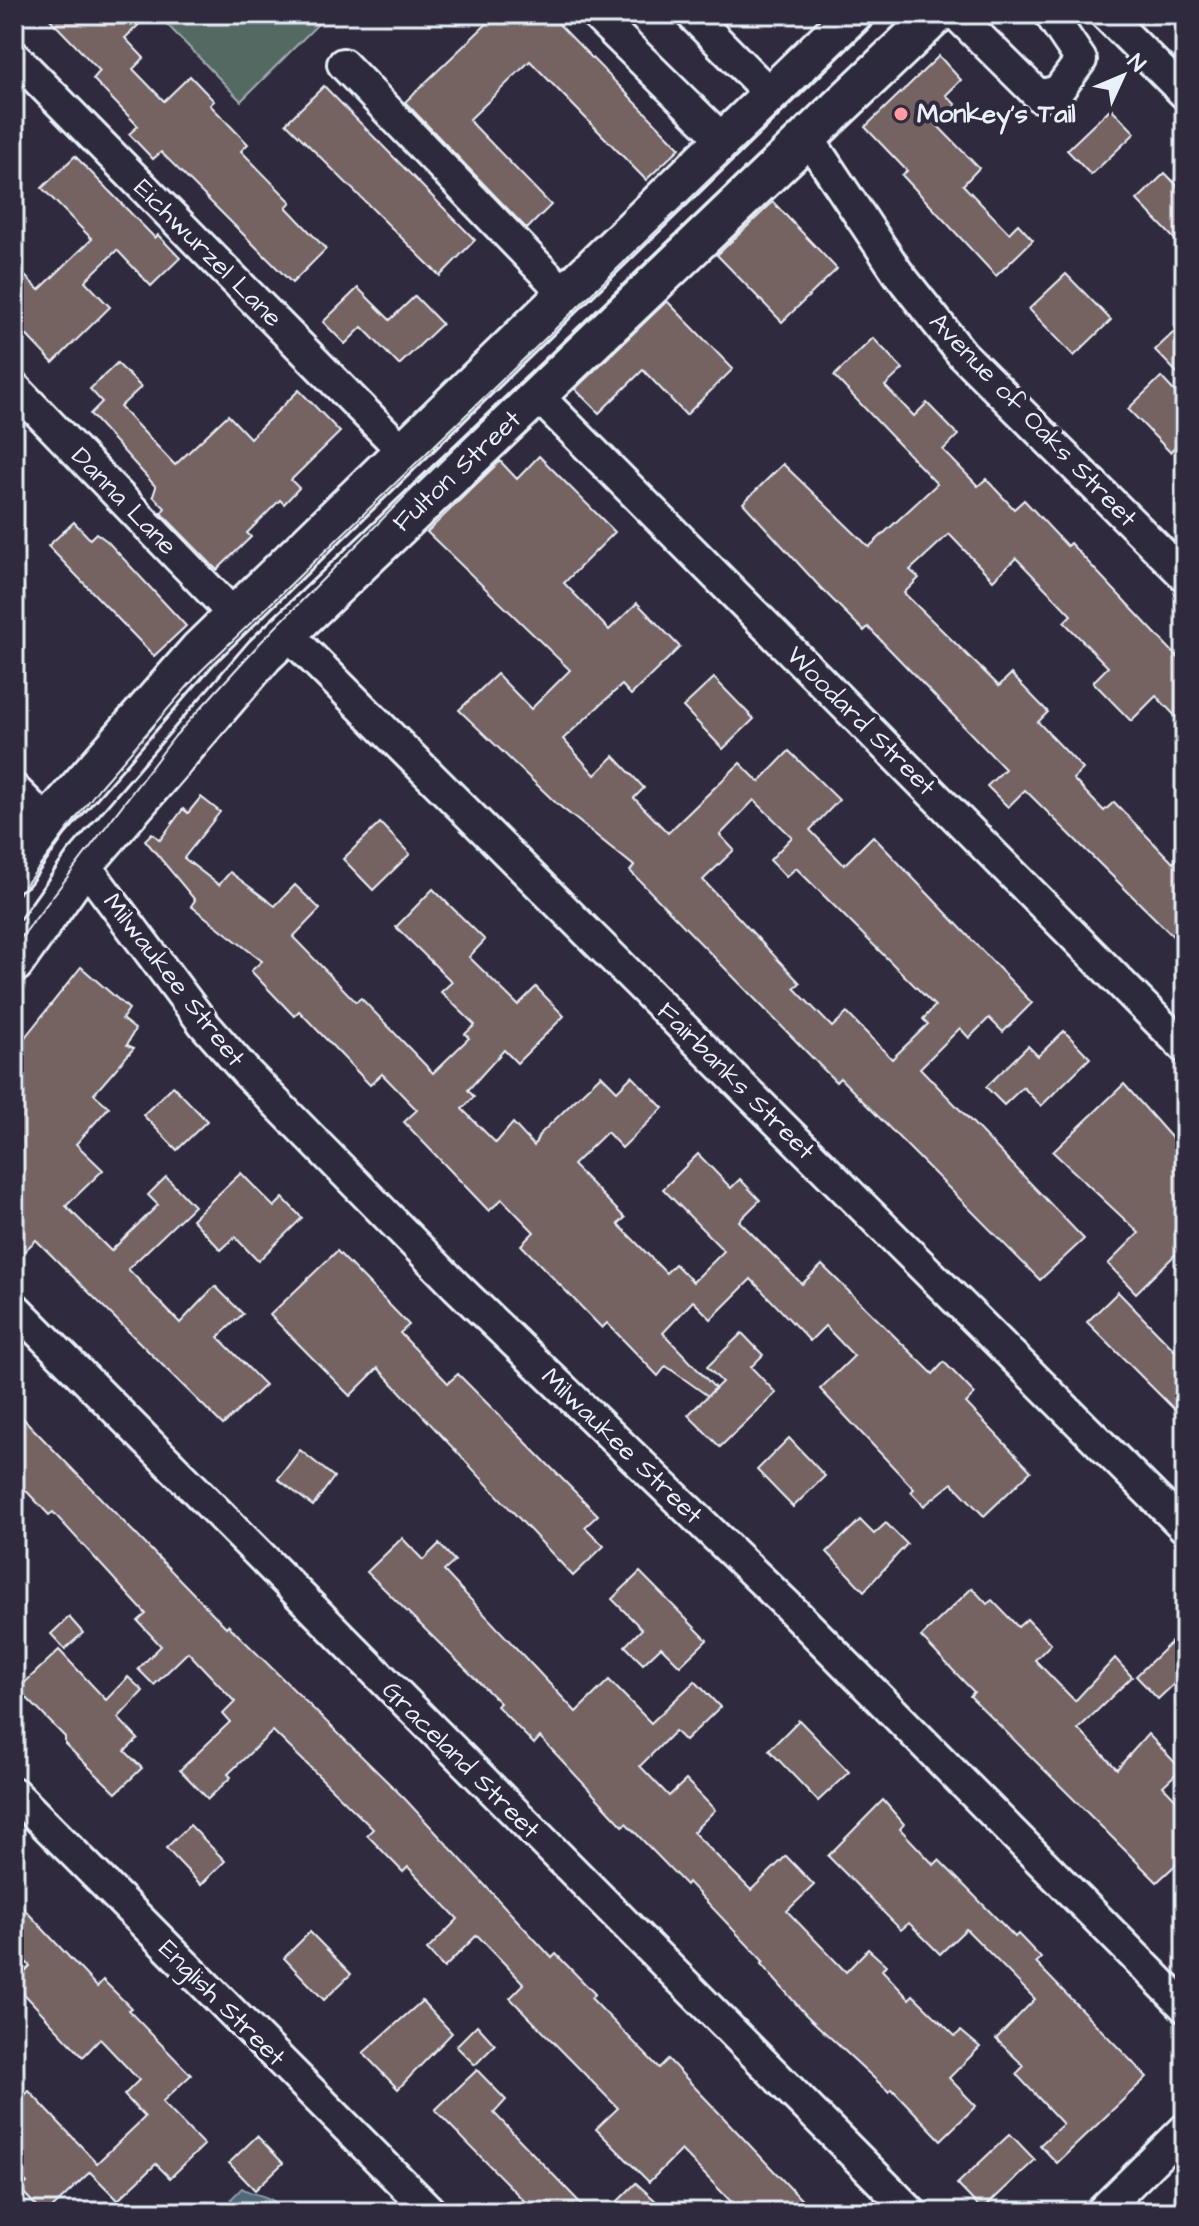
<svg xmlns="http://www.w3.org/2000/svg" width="1199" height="2226" font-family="'Architects Daughter',sans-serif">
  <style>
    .green { fill: #556964; stroke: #9eadae; stroke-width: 2 }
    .water { fill: #50677a; stroke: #8d9eac; stroke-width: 2 }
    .building { fill: #756362; stroke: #e8f1f8; stroke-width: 2; fill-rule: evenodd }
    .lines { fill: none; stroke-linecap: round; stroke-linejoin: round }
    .minor-casing { stroke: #e8f1f8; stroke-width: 36 }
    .major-casing { stroke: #e8f1f8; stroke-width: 44 }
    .minor { stroke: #2f2a3d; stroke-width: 30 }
    .major { stroke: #2f2a3d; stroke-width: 38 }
    .tram { stroke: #e8f1f8; stroke-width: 2 }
    .poi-dot { fill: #ff9aa2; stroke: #2f2a3d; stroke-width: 3 }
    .labels { text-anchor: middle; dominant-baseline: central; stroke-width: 8; stroke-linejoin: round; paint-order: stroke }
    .poi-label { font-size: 26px; font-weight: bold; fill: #e8f1f8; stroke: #2f2a3d; text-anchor: start }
    .street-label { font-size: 26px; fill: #e8f1f8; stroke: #2f2a3d }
  </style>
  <rect width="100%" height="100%" fill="#2f2a3d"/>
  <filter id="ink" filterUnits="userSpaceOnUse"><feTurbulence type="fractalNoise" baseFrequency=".0125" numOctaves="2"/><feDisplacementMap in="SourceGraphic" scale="16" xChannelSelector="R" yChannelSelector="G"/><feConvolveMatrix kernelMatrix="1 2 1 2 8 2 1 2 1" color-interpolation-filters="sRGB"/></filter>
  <g filter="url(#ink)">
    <polygon class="green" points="157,14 310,14 319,23 241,101"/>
    <path class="water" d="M242,2188C252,2195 268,2195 276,2203L274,2209L258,2212L232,2206L231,2199Z"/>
    <g class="building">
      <polygon points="45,14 150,14 125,38 144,58 133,69 164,101 190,76 214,101 210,105 248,144 241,151 291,202 286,207 326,249 292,283 161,152 153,159 129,134 138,126 93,79 100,71"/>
      <polygon points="497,14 549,14 680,148 646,180 530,61 469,120 551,205 527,229 405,102"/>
      <polygon points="939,56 961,80 946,95 956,105 936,124 979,168 963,185 1009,233 1018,224 1033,240 996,276 902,175 907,171 865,127"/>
      <polygon points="324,86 475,240 440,276 286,123"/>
      <polygon points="1111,108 1135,133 1091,175 1067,150"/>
      <polygon points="75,156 155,238 158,235 180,258 151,286 117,250 85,281 110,307 53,363 14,322 14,265 39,290 92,239 42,188"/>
      <polygon points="1165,173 1185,194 1185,250 1137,200"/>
      <polygon points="773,202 837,269 782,322 717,255"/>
      <polygon points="1066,274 1111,320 1074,356 1029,309"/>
      <polygon points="358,288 390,320 415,296 442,324 399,365 362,327 345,344 323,322"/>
      <polygon points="667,301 733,369 686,415 643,370 599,413 575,389"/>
      <polygon points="1174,332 1185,344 1185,381 1155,350"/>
      <polygon points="873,338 903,369 885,386 914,416 927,403 958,435 943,450 978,486 986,479 1014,509 1024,500 1067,546 1070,543 1185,665 1185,726 1156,696 1131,721 1093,682 1108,667 1064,622 1071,615 1016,558 993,580 949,534 910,570 919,578 904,593 999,686 1011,674 1048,712 1038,722 1083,769 1073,779 1104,811 1114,802 1173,863 1185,852 1185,948 1025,790 1008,807 987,786 1005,769 868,627 864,631 820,587 743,503 783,464 869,547 937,484 834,376"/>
      <polygon points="117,363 141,387 120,407 175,465 228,415 250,438 299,390 340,432 291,480 299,488 284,504 280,500 247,533 251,537 217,570 161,513 165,508 153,496 156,487 90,414 102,402 90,389"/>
      <polygon points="1161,377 1185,403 1185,438 1170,452 1128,409"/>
      <path d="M539,456L615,532L564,583L609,630L637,603L680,647L631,695L622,685L563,739L595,775L614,756L644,788L634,798L668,833L740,763L759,782L789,751L839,800L810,830L844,865L873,836L1032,1003L1003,1032L989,1018L969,1038L960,1028L920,1068L1084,1239L1040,1280L840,1078L836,1082L630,871L634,866L556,803L459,710L497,674L531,709L570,670L427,532L500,461L517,479ZM754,800L792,837L770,860L786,877L796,868L935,1006L923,1019L928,1024L892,1059L847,1013L832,1027L794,988L800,983L703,880L734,850L720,835Z"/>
      <polygon points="74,522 90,539 96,533 107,541 186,626 154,656 48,546"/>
      <polygon points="714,678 754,719 723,749 683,707"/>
      <polygon points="201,797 220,812 184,858 219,885 230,872 275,906 295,885 320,909 293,937 356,1002 361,998 433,1073 469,1038 465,1034 475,1025 441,992 452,982 396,927 433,889 485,940 469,957 518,1005 536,987 564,1016 517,1063 504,1050 468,1090 474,1097 462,1109 496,1143 513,1123 534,1146 539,1135 601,1075 617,1091 632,1076 663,1108 622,1148 607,1132 573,1165 625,1218 618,1224 666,1273 675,1264 693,1282 724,1251 663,1189 698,1154 731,1188 740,1179 760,1200 739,1221 802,1284 822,1265 933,1374 944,1362 975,1394 966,1403 1031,1471 984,1516 952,1483 924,1506 911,1492 914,1489 820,1389 854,1356 825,1326 810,1341 751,1279 711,1319 693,1301 663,1333 715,1388 708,1396 666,1366 658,1376 607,1323 602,1328 521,1245 534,1232 502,1199 489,1211 404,1122 417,1110 382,1074 370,1085 299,1011 294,1016 251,971 262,961 191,906 195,900 145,840 152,833 160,840 183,809 188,813"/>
      <polygon points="380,823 410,854 373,890 343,859"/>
      <polygon points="81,967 129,1009 122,1019 135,1029 127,1045 134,1048 94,1094 109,1107 76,1144 103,1170 66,1206 111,1251 158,1205 148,1195 166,1177 194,1206 128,1269 180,1323 215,1286 243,1314 218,1337 265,1385 223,1425 36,1240 14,1261 14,1051"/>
      <polygon points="1064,1031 1090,1058 1041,1106 1023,1087 1004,1105 986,1087 1028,1046 1038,1056"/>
      <polygon points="1124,1084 1185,1153 1185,1245 1136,1293 1108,1264 1139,1233 1053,1152"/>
      <polygon points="173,1086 207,1121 177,1150 143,1115"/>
      <polygon points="241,1173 274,1207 283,1198 302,1218 258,1261 235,1237 221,1250 192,1219"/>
      <polygon points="337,1251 409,1325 400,1333 448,1383 458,1374 598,1515 585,1527 604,1546 573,1576 378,1368 350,1396 270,1315"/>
      <polygon points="1118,1292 1185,1361 1185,1420 1087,1322"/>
      <polygon points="742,1333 763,1355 751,1367 776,1393 720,1447 688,1415 722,1382 707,1367"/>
      <polygon points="14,1409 226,1627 228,1625 405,1799 552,1958 556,1954 595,1994 591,1998 659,2068 668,2059 813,2212 741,2212 681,2150 649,2182 596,2129 618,2108 510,1998 524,1984 477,1935 444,1968 427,1950 458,1919 408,1867 403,1872 367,1835 373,1829 273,1731 228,1774 231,1777 208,1799 180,1770 230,1722 223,1714 235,1702 188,1652 154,1685 138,1669 161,1646 138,1621 146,1614 53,1512 49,1515 14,1478"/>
      <polygon points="789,1438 825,1476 793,1507 757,1470"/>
      <polygon points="300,1450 334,1477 313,1506 278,1479"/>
      <polygon points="860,1520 874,1534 886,1523 907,1544 864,1591 827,1552"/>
      <polygon points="402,1538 423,1560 439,1544 455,1561 444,1571 576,1712 609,1680 651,1723 695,1681 720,1707 685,1741 675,1731 640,1766 669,1796 686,1780 715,1810 693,1832 751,1890 786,1856 814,1885 787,1911 846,1972 868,1949 886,1965 882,1970 909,1999 913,1995 955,2036 961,2031 980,2047 949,2078 976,2106 941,2140 892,2089 889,2092 806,2015 761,1964 764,1962 688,1882 686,1885 626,1823 623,1826 540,1737 534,1744 497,1706 500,1703 367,1572"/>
      <polygon points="640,1572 707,1640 680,1666 661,1647 643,1664 625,1646 642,1629 612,1599"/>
      <polygon points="972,1588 987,1604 992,1600 1018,1627 1027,1619 1051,1644 1035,1660 1075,1701 1115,1658 1132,1677 1078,1729 1117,1769 1148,1734 1181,1769 1163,1786 1185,1809 1185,1856 1157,1882 970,1696 974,1692 921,1637"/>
      <polygon points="69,1617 83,1633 65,1649 51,1634"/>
      <polygon points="1185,1629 1185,1695 1174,1684 1158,1699 1136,1676"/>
      <polygon points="59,1650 106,1700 128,1677 143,1691 118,1718 138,1739 125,1751 142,1768 116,1793 65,1744 65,1737 18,1689"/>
      <polygon points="799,1720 849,1772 818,1801 769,1750"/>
      <polygon points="883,1800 904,1824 900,1829 934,1865 939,1860 1015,1937 1018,1934 1041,1958 1036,1963 1147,2077 1057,2163 1040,2145 1063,2124 1016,2074 1024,2066 996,2039 1035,1999 966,1929 940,1954 909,1923 901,1930 828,1856"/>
      <polygon points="190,1825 225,1861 201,1885 166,1848"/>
      <polygon points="14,1898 97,1987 103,1980 131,2008 128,2010 191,2075 162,2102 204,2145 170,2178 156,2164 118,2200 90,2172 48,2212 42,2212 20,2189 27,2183 14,2169 14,2105 29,2091 97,2163 145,2117 124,2095 139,2080 100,2039 83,2057 14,1983 30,1966 14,1950"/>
      <polygon points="310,1932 351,1974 324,2000 284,1958"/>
      <polygon points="422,2001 452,2033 398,2089 363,2053"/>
      <polygon points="477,2025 495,2045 475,2065 456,2046"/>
      <polygon points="477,2070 506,2100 494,2113 589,2212 535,2212 435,2110"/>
      <polygon points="1010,2134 1035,2160 982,2210 957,2184"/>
      <polygon points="257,2136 283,2163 255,2190 229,2163"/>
      <polygon points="636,2183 668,2212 607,2212"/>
    </g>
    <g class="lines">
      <g class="minor-casing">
        <g id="minor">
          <polyline points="595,14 723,140"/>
          <polyline points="691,14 770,94"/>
          <polyline points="956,14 1039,96 1058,91 1081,60 1050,14"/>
          <polyline points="1105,14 1185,94"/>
          <polyline points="14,56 402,450"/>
          <polyline points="343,64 565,294"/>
          <polyline points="809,139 898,273 962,354 1185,576"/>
          <polyline points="14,387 234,615"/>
          <polyline points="537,395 1185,1048"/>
          <polyline points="287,633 1185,1528"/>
          <polyline points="14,789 48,823"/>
          <polyline points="84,864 203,1023 247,1073 456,1286 787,1605 1185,2007"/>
          <polyline points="14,1307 911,2212"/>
          <polyline points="14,1793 431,2212"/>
          <polyline points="1101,2212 1185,2129"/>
        </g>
      </g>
      <g class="major-casing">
        <g id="major">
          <polyline points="14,871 48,823 199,650 854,14"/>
          <polyline points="14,963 84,864 264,655 937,14"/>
        </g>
      </g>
      <use href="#minor" class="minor"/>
      <use href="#major" class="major"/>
      <g class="tram">
        <polyline points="14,900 99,788 201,671 881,14"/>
        <polyline points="14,947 175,736 261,642 408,493 907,14"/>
      </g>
    </g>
  </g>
  <circle class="poi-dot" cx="901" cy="114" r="8"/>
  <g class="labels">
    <g class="poi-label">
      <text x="917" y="114">Monkey's Tail</text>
    </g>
    <g class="street-label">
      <text transform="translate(208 253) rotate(45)">Eichwurzel Lane</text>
      <text transform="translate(1033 420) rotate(46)">Avenue of Oaks Street</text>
      <text transform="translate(457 471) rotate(-43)">Fulton Street</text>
      <text transform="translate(124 501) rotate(46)">Danna Lane</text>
      <text transform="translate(861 721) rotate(45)">Woodard Street</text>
      <text transform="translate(174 980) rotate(52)">Milwaukee Street</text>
      <text transform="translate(736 1081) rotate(45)">Fairbanks Street</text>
      <text transform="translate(622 1446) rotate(44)">Milwaukee Street</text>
      <text transform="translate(461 1760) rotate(45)">Graceland Street</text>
      <text transform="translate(222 2003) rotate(45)">English Street</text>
    </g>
  </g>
  <rect width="1199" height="2226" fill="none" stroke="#2f2a3d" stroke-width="48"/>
  <rect x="24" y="24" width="1151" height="2178" fill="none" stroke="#e8f1f8" stroke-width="3" filter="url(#ink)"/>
  <g transform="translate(1123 76) rotate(46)" stroke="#2f2a3d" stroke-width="6" paint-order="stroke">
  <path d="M0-6L14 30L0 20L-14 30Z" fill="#e8f1f8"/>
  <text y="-12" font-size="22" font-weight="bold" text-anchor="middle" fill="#e8f1f8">N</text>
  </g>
</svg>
